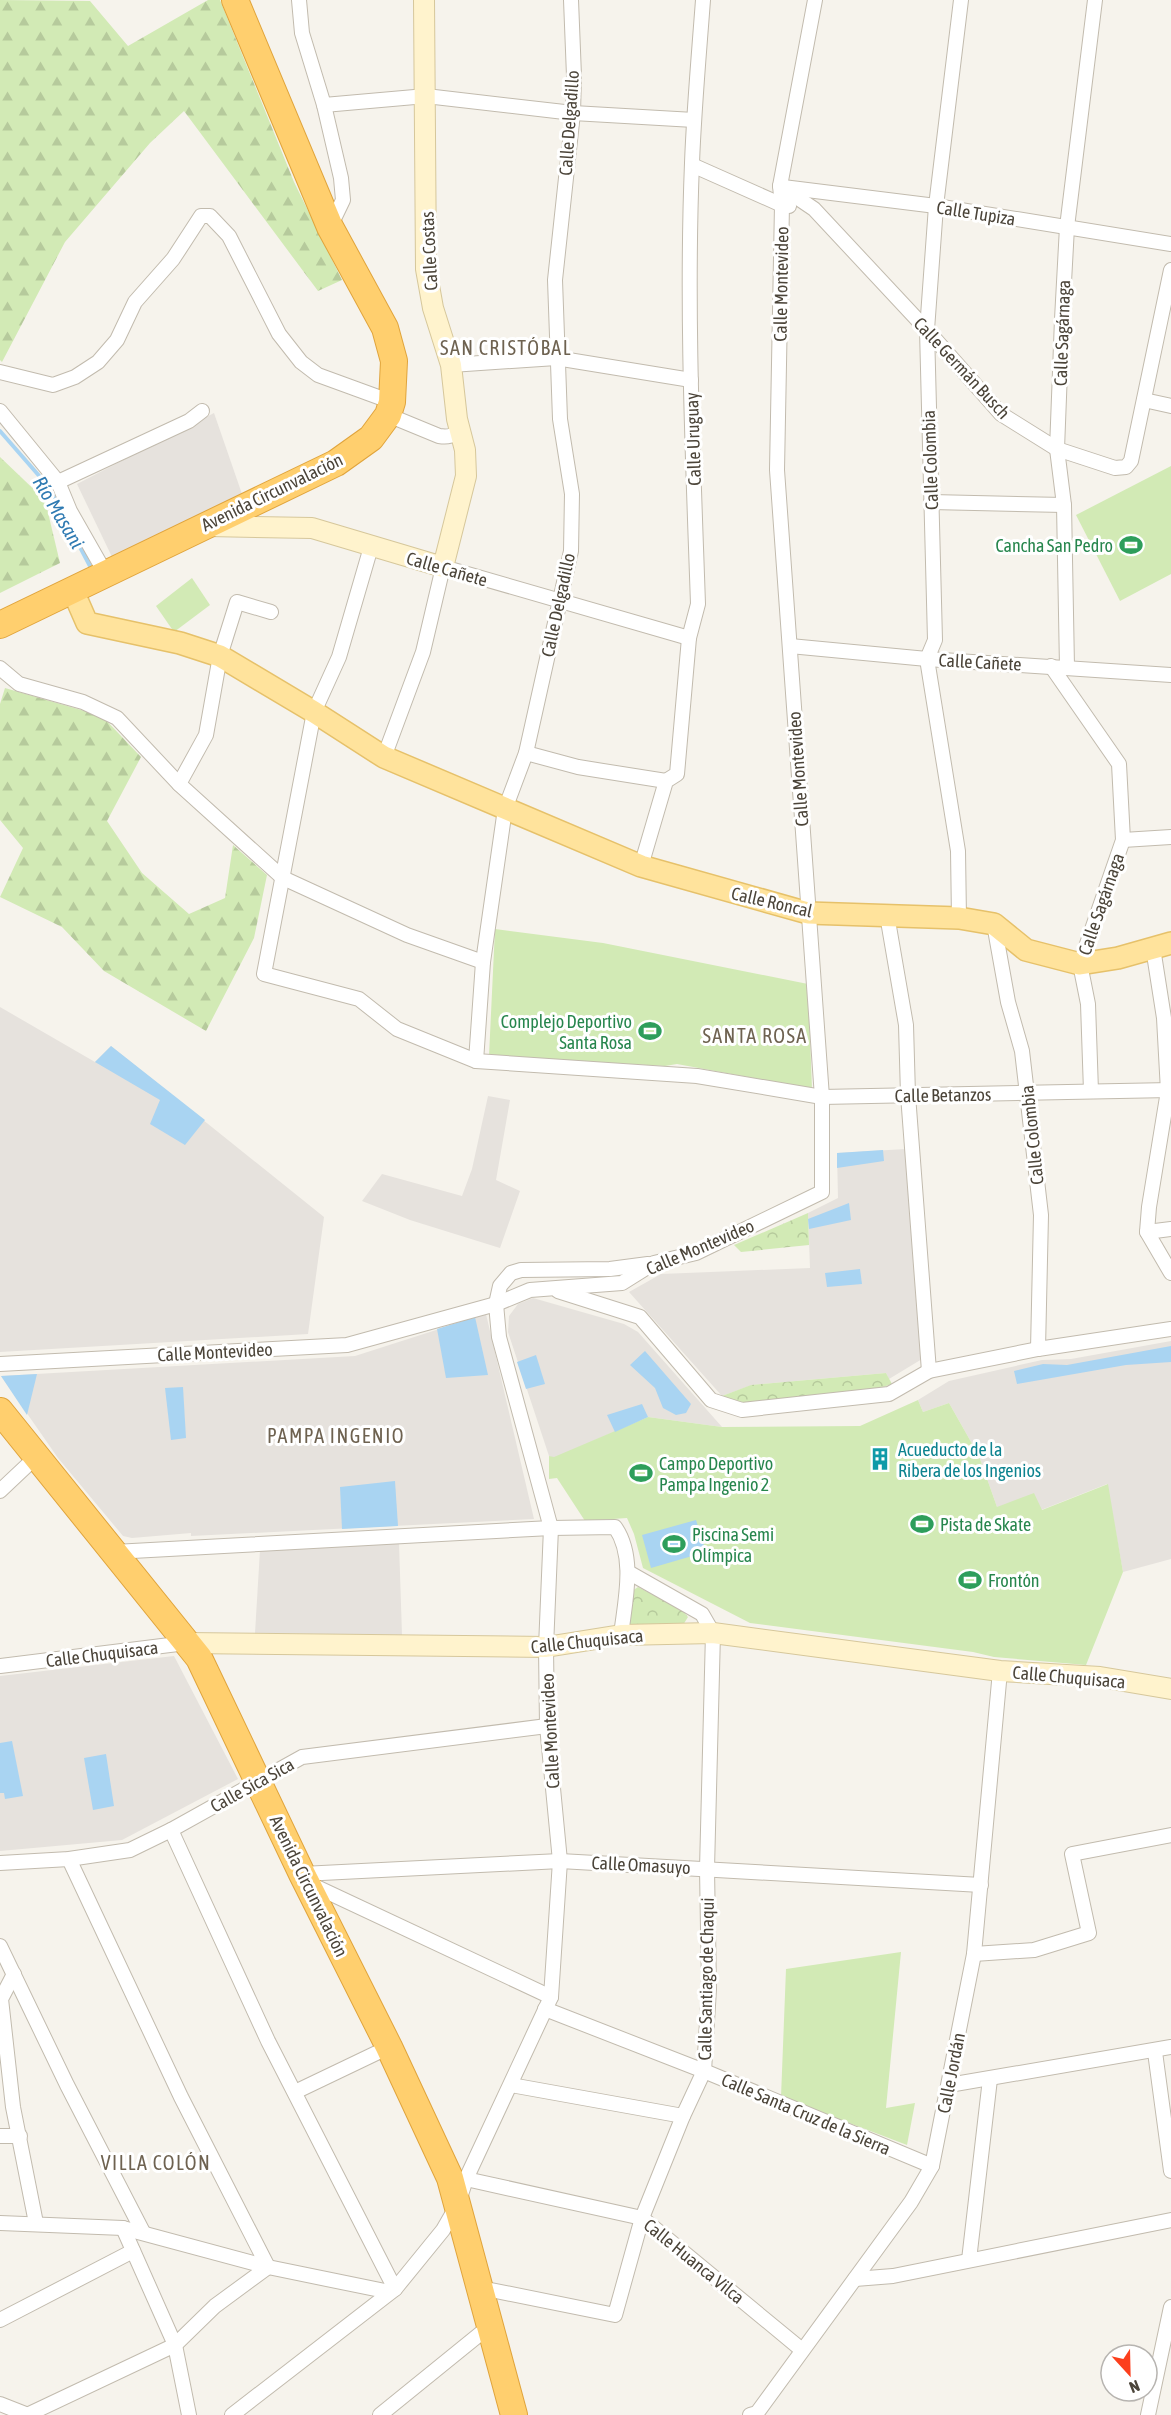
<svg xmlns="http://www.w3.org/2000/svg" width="1171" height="2415" font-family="'Asap Condensed',sans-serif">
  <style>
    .industrial { fill: #e6e2dd }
    .forest { fill: url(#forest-firs) }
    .park { fill: url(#park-crowns) }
    .pitch { fill: #d2eab5 }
    .water { fill: #a9d4f2 }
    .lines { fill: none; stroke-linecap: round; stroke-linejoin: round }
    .stream { stroke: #a9d4f2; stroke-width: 4 }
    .street-casing { stroke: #c2bbae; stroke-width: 16 }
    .secondary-casing { stroke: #d6c79b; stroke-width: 22 }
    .primary-casing { stroke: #e6c16a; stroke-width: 24 }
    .highway-casing { stroke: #e0a43c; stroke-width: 28 }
    .street { stroke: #fff; stroke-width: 14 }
    .secondary { stroke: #fff3cd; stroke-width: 20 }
    .primary { stroke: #ffe39c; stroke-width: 21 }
    .highway { stroke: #ffcf6e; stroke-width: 26 }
    .labels { text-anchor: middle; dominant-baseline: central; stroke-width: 6; stroke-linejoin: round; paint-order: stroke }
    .street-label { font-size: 18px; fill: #4b4439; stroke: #fff }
    .leisure-label { font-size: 18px; fill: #27864d; stroke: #fff; text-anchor: start }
    .culture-label { font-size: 18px; fill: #0d838f; stroke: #fff; text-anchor: start }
    .neighbourhood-label { font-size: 20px; letter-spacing: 1.5px; fill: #6e6250; stroke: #fff }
    .water-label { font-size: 20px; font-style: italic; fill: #2e7ab2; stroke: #fff }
  </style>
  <defs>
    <pattern id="forest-firs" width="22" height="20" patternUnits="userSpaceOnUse" patternTransform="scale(1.5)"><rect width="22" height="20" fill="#d2eab5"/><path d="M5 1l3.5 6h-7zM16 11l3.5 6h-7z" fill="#b6ca9c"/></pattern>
    <pattern id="park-crowns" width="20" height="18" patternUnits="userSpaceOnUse" patternTransform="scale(1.5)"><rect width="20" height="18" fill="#d2eab5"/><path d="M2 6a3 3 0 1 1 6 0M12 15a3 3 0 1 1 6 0" fill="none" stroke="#b6ca9c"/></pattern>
  </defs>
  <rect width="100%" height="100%" fill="#f6f3ec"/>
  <g class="industrial">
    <polygon points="214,413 242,494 113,559 77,484"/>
    <polygon points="0,1007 95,1062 111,1046 324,1217 308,1334 0,1352"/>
    <polygon points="488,1096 510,1100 496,1180 520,1191 500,1248 410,1220 362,1201 382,1174 462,1196 472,1169"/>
    <polygon points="906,1149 922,1359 889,1379 886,1373 752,1385 722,1396 629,1292 661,1274 810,1268 808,1213 838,1198 837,1153"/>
    <polygon points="533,1298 624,1324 638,1332 722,1427 648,1417 554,1458 549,1456 508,1332 509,1316 518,1304"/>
    <polygon points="486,1314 534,1519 191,1536 191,1533 132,1538 123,1536 58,1458 1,1376 355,1356"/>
    <polygon points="1171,1341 1171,1559 1123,1572 1107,1484 1041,1510 997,1507 979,1456 949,1403 923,1412 918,1400 949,1381 1042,1360 1071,1359"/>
    <polygon points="399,1543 402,1635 255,1633 260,1550"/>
    <polygon points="174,1656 238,1779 122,1840 0,1851 0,1676"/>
  </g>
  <g class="forest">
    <polygon points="0,0 90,1 128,46 208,0 220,0 294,182 342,280 318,291 184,111 150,143 65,242 2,362 0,360"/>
    <polygon points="0,457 45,500 60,563 0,593"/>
    <polygon points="5,688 102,716 141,757 107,821 142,873 189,914 225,898 233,845 267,875 254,938 206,1031 104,971 62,927 0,897 23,848 0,820 0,704"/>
  </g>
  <g class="park">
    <polygon points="808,1213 809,1245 741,1252 734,1245"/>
    <polygon points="886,1373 892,1384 877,1389 746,1404 734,1402 722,1396 751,1385"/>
    <polygon points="638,1587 682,1610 688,1617 683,1625 630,1625 629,1615 632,1591"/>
  </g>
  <g class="pitch">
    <polygon points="1171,466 1171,574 1120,601 1076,515"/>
    <polygon points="192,578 210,605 174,632 156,606"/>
    <polygon points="495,929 603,943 808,984 812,1089 677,1064 665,1066 489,1056"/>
    <polygon points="918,1400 923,1412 949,1403 979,1456 997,1507 1034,1493 1042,1510 1108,1484 1123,1572 1086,1665 994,1657 973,1652 750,1623 643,1568 634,1534 627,1518 585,1521 557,1478 549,1479 549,1456 554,1457 648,1417 722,1427 860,1426"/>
    <polygon points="901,1952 886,2108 915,2103 907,2145 781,2097 786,1969"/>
  </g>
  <g class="water">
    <polygon points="111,1046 205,1120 185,1145 150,1124 160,1100 95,1062"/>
    <polygon points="883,1150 884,1161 837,1168 837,1153"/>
    <polygon points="849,1203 851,1220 809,1229 808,1219"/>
    <polygon points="860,1269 862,1284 827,1287 825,1273"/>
    <polygon points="475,1317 488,1375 446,1378 437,1329"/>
    <polygon points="1171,1346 1171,1362 1126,1365 1017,1384 1014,1371 1043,1364 1067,1365"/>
    <polygon points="645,1351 691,1404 686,1413 676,1415 663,1408 655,1388 630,1365"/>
    <polygon points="536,1355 545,1384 526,1389 517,1362"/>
    <polygon points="37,1374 27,1415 1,1376"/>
    <polygon points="183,1387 186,1438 171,1440 165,1388"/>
    <polygon points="642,1404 648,1417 615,1432 607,1415"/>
    <polygon points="395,1481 398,1526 342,1529 340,1487"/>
    <polygon points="696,1520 706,1552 651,1568 642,1535"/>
    <polygon points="12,1741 23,1796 5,1799 4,1793 0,1793 0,1743"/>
    <polygon points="106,1754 114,1806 93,1810 84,1758"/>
  </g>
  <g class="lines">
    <polyline class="stream" points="0,431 48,486 91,568"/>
    <g class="street-casing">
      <g id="street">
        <polyline points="299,0 302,33 324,105 341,178 343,200 330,227"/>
        <polyline points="324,105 426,96 573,113 694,120"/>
        <polyline points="692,165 782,205 789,206"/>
        <polyline points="780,186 814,209 927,330 1001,414 1057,449 1115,468 1126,467 1131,461 1171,270"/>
        <polyline points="783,187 936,206 1171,244"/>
        <polyline points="451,365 556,358 691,380"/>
        <polyline points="0,372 53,385 75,377 98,362 117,340 135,302 173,259 201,216 210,216 229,236 279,334 301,362 318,375 392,402"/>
        <polyline points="1144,400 1171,406"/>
        <polyline points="0,411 58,482 70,511 107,576"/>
        <path d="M388,415L439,436C452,438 459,434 458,421"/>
        <polyline points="58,482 189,421 202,411"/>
        <polyline points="931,502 1064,505"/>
        <polyline points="371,547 339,657 314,712 264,974 359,999 397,1029 476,1061 697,1076 822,1097 1171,1090"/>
        <polyline points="790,646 927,659 1171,675"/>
        <polyline points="1051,666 1119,764 1123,840 1080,964 1088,1004 1091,1091"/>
        <polyline points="1067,667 1064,505 1057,449 1062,319 1067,227 1095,0"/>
        <polyline points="0,668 19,684 83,702 117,718 179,784 283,878 407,935 483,962"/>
        <polyline points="526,753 578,767 666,781"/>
        <polyline points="384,757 423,652 443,567 689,638"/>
        <polyline points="179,784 206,735 220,656 237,602 271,612"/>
        <polyline points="1123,840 1171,837"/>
        <path d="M641,866L666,781L677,774L689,638L698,604C693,458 686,310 692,163C694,109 699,54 703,0"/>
        <polyline points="887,915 906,1025 908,1095 929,1371"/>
        <polyline points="959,918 958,851 927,659 935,640 927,330 936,206 961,0"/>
        <polyline points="994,924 1008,1002 1022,1051 1041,1215 1038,1349"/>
        <polyline points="1153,948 1164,1018 1168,1091 1149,1207 1147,1232 1171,1273"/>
        <polyline points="476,1061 483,962 505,809 526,753 571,551 572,494 560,419 555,280 573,113 574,76 571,0"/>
        <polyline points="1147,1232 1171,1229"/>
        <polyline points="558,1291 640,1317 711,1400 742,1410 889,1394 929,1371 1038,1349 1171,1329"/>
        <polyline points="0,1364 347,1345 496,1304 530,1290 622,1283 654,1263 696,1253 822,1192 822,1097 777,470 782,205 780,186 815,0"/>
        <polyline points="0,1491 36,1457"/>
        <path d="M114,1552L551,1528L615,1527C636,1557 625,1601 621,1635"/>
        <polyline points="0,1666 186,1643"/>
        <polyline points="171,1830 268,2041 395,2289"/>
        <polyline points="0,1863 69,1859 130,1850 171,1830 302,1757 547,1726"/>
        <polyline points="302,1874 560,1861 981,1885"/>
        <polyline points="308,1883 551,1997"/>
        <polyline points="0,1946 67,2085 143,2232"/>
        <polyline points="974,1954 1034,1950 1089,1933 1072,1854 1171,1835"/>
        <polyline points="14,1974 1,1999 13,2107 36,2223"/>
        <polyline points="545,2009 704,2071 932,2166"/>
        <polyline points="1155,2052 1171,2171"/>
        <polyline points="511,2085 683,2116"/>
        <polyline points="949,2085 1171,2047"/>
        <polyline points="295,2092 389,2047"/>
        <polyline points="0,2136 20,2136"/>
        <polyline points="466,2179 642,2218 802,2350"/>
        <polyline points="0,2223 123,2228 268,2267 390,2292"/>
        <polyline points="123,2228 175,2345 189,2415"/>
        <polyline points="969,2260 990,2079"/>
        <polyline points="855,2279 893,2276 1171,2220"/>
        <polyline points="481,2288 615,2315 642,2218 683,2116 704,2071 709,1989 707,1869 713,1633 702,1614 628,1572"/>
        <polyline points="0,2320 133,2251"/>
        <polyline points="0,2404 28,2415"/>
        <polyline points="27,2415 175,2345 215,2306 268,2267 181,2097 69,1859"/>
        <polyline points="232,2415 395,2289 443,2230 458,2204 466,2179 551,1997 560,1861 547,1726 546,1647 551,1528 499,1337 496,1304 500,1286 511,1273 521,1270 610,1269 648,1264"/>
        <polyline points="380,2415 491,2325"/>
        <polyline points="750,2415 757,2413 911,2202 932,2166 974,1954 1000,1671"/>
        <polyline points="1148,2415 1171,2307"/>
      </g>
    </g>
    <g class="secondary-casing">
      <g id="secondary">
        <polyline points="208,526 312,528 443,567 466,476 465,450 457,419 451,365 433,308 426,269 424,0"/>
        <polyline points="186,1643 546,1647 621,1635 713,1633 1000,1671 1100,1677 1171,1689"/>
      </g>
    </g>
    <g class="primary-casing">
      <polyline id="primary" points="73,591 87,623 180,643 220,656 314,712 384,757 641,866 808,913 959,918 994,924 1026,950 1080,964 1118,958 1171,943"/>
    </g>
    <g class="highway-casing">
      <g id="highway">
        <polyline points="0,625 336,463 371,438 388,415 392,402 394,361 385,328 330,227 235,0"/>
        <polyline points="0,1411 199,1658 302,1874 389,2047 450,2178 514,2415"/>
      </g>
    </g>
    <use href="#street" class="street"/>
    <use href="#secondary" class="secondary"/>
    <use href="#primary" class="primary"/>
    <use href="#highway" class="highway"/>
  </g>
  <defs>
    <g id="stadium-bare" transform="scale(1.8)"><path d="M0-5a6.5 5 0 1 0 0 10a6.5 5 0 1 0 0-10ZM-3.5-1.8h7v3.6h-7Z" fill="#2e9e5b" stroke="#fff" stroke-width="2.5" paint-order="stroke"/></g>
    <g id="building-bare" transform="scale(1.8)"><path d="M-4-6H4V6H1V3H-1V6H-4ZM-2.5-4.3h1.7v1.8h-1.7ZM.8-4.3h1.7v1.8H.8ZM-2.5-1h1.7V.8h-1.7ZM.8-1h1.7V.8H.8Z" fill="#0f9aa8" stroke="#fff" stroke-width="2.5" paint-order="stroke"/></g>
  </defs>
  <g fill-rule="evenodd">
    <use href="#stadium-bare" x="1131" y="545"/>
    <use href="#stadium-bare" x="650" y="1031"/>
    <use href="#building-bare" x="880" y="1459"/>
    <use href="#stadium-bare" x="641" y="1473"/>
    <use href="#stadium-bare" x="922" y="1524"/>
    <use href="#stadium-bare" x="674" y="1544"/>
    <use href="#stadium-bare" x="970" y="1580"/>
  </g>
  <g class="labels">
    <g class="street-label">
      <text transform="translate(569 123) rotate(-86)">Calle Delgadillo</text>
      <text transform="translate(976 213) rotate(9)">Calle Tupiza</text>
      <text transform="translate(429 251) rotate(-93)">Calle Costas</text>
      <text transform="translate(781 284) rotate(-89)">Calle Montevideo</text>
      <text transform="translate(1062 333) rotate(-88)">Calle Sagárnaga</text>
      <text transform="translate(962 368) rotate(47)">Calle Germán Busch</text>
      <text transform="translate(693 439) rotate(-92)">Calle Uruguay</text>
      <text transform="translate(930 460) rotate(-92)">Calle Colombia</text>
      <text transform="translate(272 492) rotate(-26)">Avenida Circunvalación</text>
      <text transform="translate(447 569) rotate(16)">Calle Cañete</text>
      <text transform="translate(558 605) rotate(-78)">Calle Delgadillo</text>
      <text transform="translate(980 662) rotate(3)">Calle Cañete</text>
      <text transform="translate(798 769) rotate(-94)">Calle Montevideo</text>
      <text transform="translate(772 902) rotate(13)">Calle Roncal</text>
      <text transform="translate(1101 904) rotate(-71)">Calle Sagárnaga</text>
      <text transform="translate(943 1095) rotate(-1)">Calle Betanzos</text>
      <text transform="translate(1032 1135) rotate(-96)">Calle Colombia</text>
      <text transform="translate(700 1247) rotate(-23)">Calle Montevideo</text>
      <text transform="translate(215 1352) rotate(-3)">Calle Montevideo</text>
      <text transform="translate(587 1641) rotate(-6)">Calle Chuquisaca</text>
      <text transform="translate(102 1654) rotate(-7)">Calle Chuquisaca</text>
      <text transform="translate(1069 1677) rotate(5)">Calle Chuquisaca</text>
      <text transform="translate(550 1731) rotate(-93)">Calle Montevideo</text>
      <text transform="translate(252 1785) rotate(-29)">Calle Sica Sica</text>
      <text transform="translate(641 1865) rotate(3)">Calle Omasuyo</text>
      <text transform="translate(309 1886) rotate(64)">Avenida Circunvalación</text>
      <text transform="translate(706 1979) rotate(-89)">Calle Santiago de Chaqui</text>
      <text transform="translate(951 2073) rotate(-79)">Calle Jordán</text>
      <text transform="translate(806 2114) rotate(23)">Calle Santa Cruz de la Sierra</text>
      <text transform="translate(694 2261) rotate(39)">Calle Huanca Vilca</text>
    </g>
    <g class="leisure-label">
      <text x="1113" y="545" text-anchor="end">Cancha San Pedro</text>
      <text x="632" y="1021" text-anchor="end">Complejo Deportivo<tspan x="632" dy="21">Santa Rosa</tspan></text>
      <text x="659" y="1463">Campo Deportivo<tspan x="659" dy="21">Pampa Ingenio 2</tspan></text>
      <text x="940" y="1524">Pista de Skate</text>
      <text x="692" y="1534">Piscina Semi<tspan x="692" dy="21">Olímpica</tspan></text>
      <text x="988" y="1580">Frontón</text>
    </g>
    <g class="culture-label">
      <text x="898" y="1449">Acueducto de la<tspan x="898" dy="21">Ribera de los Ingenios</tspan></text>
    </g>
    <g class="neighbourhood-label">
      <text x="506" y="347">SAN CRISTÓBAL</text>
      <text x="755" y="1035">SANTA ROSA</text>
      <text x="336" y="1435">PAMPA INGENIO</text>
      <text x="156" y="2162">VILLA COLÓN</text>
    </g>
    <g class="water-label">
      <text transform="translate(59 512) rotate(59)">Río Masani</text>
    </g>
  </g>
  <g transform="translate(1129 2373) rotate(158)"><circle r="28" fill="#ffffff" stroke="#b7b4b0" stroke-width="1.5"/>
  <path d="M0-4.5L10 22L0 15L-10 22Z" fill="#fc3f1d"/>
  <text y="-9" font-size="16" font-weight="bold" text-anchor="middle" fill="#4b4439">N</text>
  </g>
</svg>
